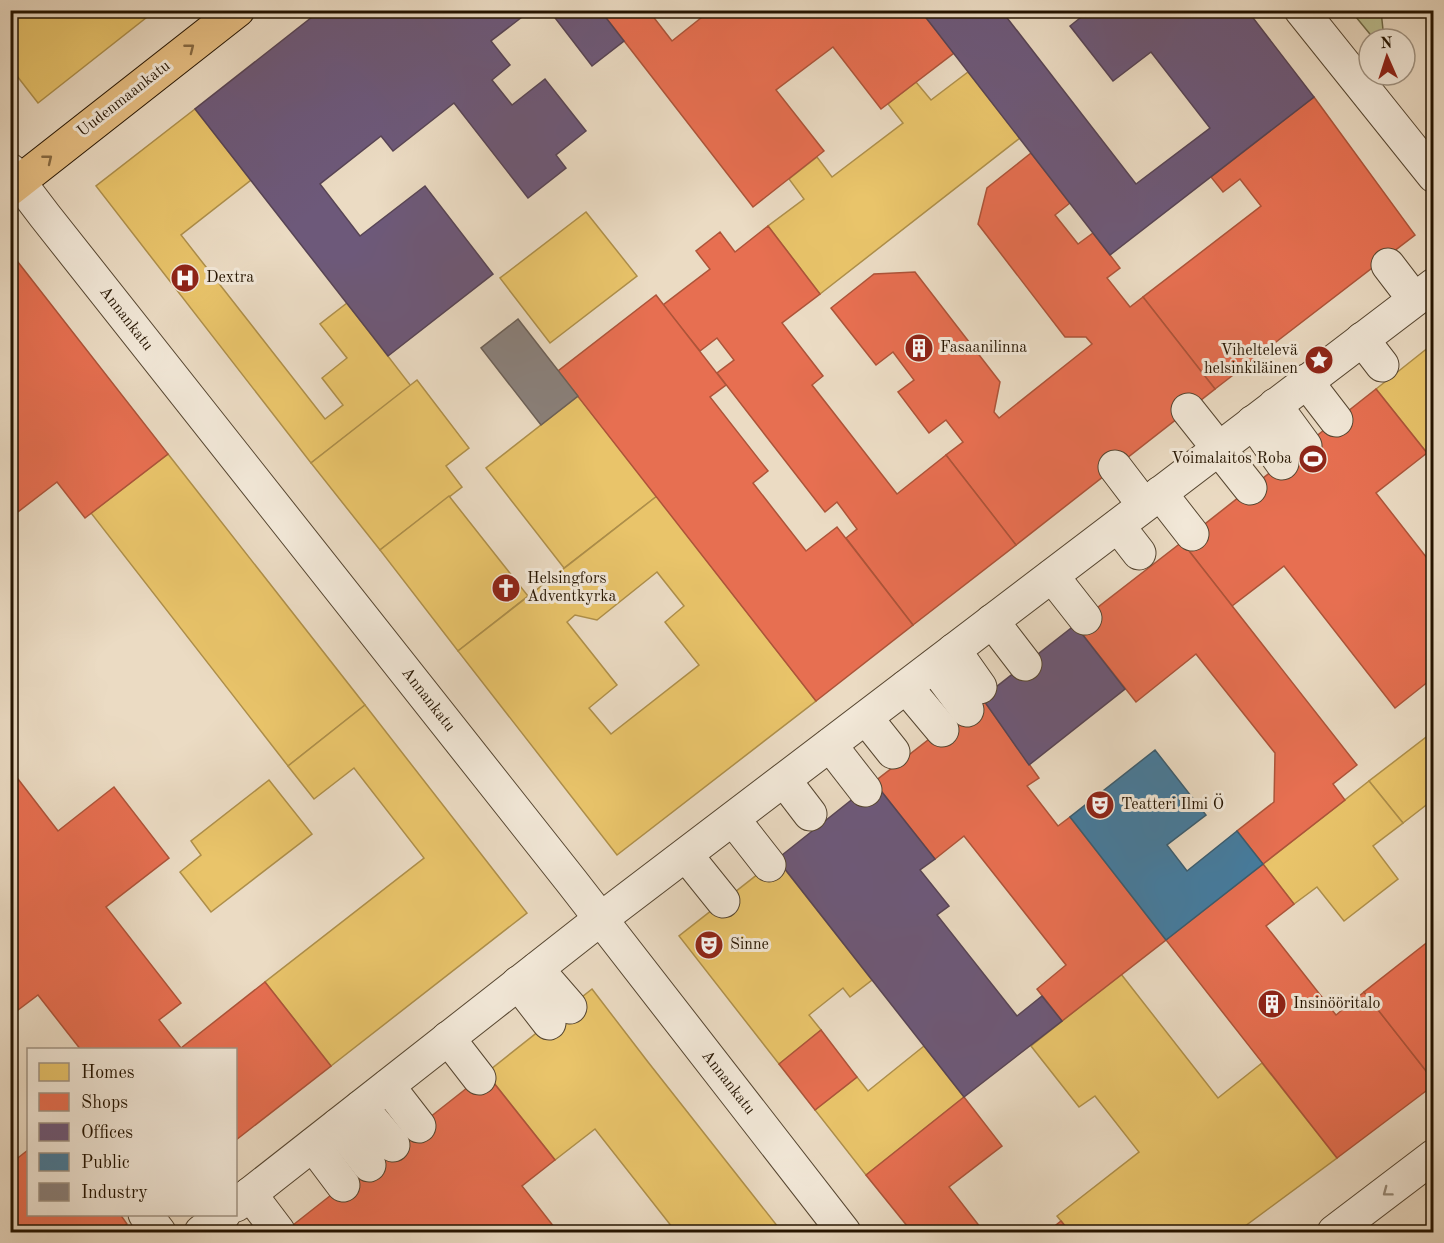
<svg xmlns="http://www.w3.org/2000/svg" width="1444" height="1243" font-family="'Old Standard TT',serif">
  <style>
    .green { fill: #bcbf90; stroke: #706a48; stroke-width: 1.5 }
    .homes { fill: #e9c46a; stroke: #ae8f4a; stroke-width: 1.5; fill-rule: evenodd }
    .shops { fill: #e76f51; stroke: #ad5439; stroke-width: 1.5 }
    .offices { fill: #6d597a; stroke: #574455; stroke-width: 1.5 }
    .public { fill: #457b9d; stroke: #3b5c6e; stroke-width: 1.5 }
    .industry { fill: #8a817c; stroke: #6c6057; stroke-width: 1.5 }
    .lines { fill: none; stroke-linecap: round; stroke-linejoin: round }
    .street-casing { stroke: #564631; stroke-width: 35 }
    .primary-casing { stroke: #251400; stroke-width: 35 }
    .street { stroke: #f2e8d8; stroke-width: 33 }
    .primary { stroke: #e6be82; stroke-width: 33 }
    .tram { stroke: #251400; stroke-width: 1.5 }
    .oneway { stroke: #866941 }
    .oneway2 { stroke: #968977 }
    .labels { text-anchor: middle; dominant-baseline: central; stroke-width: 6; stroke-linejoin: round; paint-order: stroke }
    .street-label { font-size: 16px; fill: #251400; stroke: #f2e8d8 }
    .poi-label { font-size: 16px; fill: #251400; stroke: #f2e8d8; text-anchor: start }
  </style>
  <rect width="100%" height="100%" fill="#ebdbc3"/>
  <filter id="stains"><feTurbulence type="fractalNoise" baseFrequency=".00333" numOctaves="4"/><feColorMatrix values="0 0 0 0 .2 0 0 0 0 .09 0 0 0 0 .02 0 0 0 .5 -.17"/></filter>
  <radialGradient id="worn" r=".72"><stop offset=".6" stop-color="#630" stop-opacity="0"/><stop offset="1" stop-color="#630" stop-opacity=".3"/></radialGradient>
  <polygon class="green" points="1351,11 1381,11 1384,39 1374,39"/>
  <g class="homes">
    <polygon points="10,10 156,10 38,103 10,67"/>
    <polygon points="968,72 1020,138 820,294 768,226 804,199 789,179 817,157 832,177 903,123 888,104 916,82 931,100"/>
    <polygon points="195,109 251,180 181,235 325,419 343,405 322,378 347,358 320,324 347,303 411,386 311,463 96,186"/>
    <polygon points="586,212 637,276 550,343 500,278"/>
    <polygon points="1434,343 1434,462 1376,389"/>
    <polygon points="417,380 469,448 446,466 462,487 380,550 311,463"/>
    <polygon points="578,396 657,496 564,568 486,468"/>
    <polygon points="168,454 365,705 288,766 91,513"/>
    <polygon points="449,496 528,596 458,651 380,550"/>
    <path d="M657,496L816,701L617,855L458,651ZM657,572L684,606L665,622L699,665L611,734L589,708L617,685L567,622L575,615L597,620Z"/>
    <polygon points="365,705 527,913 331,1066 265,982 424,858 354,768 314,799 288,766"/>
    <polygon points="1434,731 1434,799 1403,823 1369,781"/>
    <polygon points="269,780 312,834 211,912 180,872 201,855 191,841"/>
    <polygon points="1369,781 1403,823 1373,846 1398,879 1344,921 1317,887 1294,904 1263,864"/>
    <polygon points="777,859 872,980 850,997 843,988 809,1015 821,1030 779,1064 679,936"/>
    <polygon points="1121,974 1218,1098 1262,1063 1337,1158 1237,1232 1070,1232 1057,1216 1139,1152 1095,1096 1079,1107 1031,1046"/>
    <polygon points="592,989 648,1062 782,1232 676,1232 595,1129 555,1160 486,1073"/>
    <polygon points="924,1046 964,1097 866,1175 815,1110 857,1077 868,1091"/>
  </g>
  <g class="shops">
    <polygon points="600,10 648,10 672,41 711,10 920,10 954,53 881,109 833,47 776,90 824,151 753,207"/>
    <polygon points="1314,97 1415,235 1215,389 1143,297 1261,206 1240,179 1223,192 1211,177"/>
    <polygon points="1031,153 1070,203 1055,215 1078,244 1093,233 1120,268 1107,278 1130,307 1143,297 1215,389 1016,545 946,455 963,442 946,420 929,433 898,392 914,380 893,352 876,365 831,308 874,274 915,272 1000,382 994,412 999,418 1092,344 1086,337 1065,337 978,224 987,188"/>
    <polygon points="768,226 820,294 782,323 823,376 812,385 897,494 946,455 1016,545 913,625 846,538 857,529 837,502 825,512 717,373 734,360 717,338 700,351 663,305 710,269 696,251 720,232 735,252"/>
    <polygon points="14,257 168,454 85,518 57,482 10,518 10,260"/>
    <polygon points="656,295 726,385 710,397 768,471 753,483 806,551 837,527 913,625 816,701 558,371"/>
    <polygon points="1376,389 1427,453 1376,493 1434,567 1434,677 1395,708 1284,566 1232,606 1182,542"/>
    <polygon points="1182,542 1357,765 1333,784 1345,800 1263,864 1237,831 1274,802 1275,753 1196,654 1136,702 1075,625"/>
    <polygon points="982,698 1039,778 1027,786 1058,826 1070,817 1166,940 1062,1021 1037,989 1066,965 964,836 935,859 874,782"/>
    <polygon points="18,779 58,831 114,787 169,858 106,907 181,1003 159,1020 181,1048 265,982 331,1066 236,1140 236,1050 81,1050 38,995 10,1016 10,785"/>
    <polygon points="1263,864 1294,904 1266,926 1336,1015 1364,992 1434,1081 1434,1085 1337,1158 1166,940"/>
    <polygon points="1434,937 1434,1081 1364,992"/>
    <polygon points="821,1030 857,1077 815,1110 779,1064"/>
    <polygon points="486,1073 555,1160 522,1186 558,1232 299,1232 293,1225"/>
    <polygon points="964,1097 1002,1146 949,1187 984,1232 912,1232 866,1175"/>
    <polygon points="28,1150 28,1214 120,1214 127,1224 116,1232 10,1232 10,1164"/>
    <polygon points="1061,1221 1070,1232 1047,1232"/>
  </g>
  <g class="offices">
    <polygon points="321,10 531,10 491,41 510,65 492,80 512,105 545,79 586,131 556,155 566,168 528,198 454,103 393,151 381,136 320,184 360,236 425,186 493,274 388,356 195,109"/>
    <polygon points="549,10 600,10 624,41 592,66"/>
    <polygon points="920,10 1001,10 1136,184 1210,128 1151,52 1113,81 1070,26 1090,10 1247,10 1314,97 1110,255"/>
    <polygon points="1075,625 1125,689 1029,765 982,698"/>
    <polygon points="874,782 935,859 920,870 949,906 937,915 1017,1016 1042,996 1062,1021 964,1097 777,859"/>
  </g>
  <polygon class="public" points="1155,750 1206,815 1167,845 1187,871 1237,831 1263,864 1166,940 1070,817"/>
  <polygon class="industry" points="518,319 578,396 541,425 481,348"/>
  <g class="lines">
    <g class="street-casing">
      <g id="street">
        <polyline points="1301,10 1434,176"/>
        <polyline points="10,170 45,216 572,882 844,1232"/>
        <polyline points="1388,265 1414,299"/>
        <polyline points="1362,339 1382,365"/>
        <polyline points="1306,381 1336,420"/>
        <polyline points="1275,405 1305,446"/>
        <polyline points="1188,410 1250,488"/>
        <polyline points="1253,422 1282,463"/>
        <polyline points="1115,467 1144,505"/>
        <polyline points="1160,493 1192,534"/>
        <polyline points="1118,526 1139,553"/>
        <polyline points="1052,576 1085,618"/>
        <polyline points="992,621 1025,664"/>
        <polyline points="954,650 980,687"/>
        <polyline points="934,666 967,710"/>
        <polyline points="906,687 942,730"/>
        <polyline points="866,718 893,752"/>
        <polyline points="830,745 865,790"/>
        <polyline points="784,780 810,814"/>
        <polyline points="733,819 769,865"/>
        <polyline points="686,855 723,901"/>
        <polyline points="537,969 570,1007"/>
        <polyline points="518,983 549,1023"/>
        <polyline points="448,1038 479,1078"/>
        <polyline points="388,1086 419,1126"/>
        <polyline points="361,1107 393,1145"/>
        <polyline points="338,1125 369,1165"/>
        <polyline points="313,1145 343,1185"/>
        <polyline points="250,1194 278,1231"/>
        <polyline points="236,1205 585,931 1434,285"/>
        <polyline points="145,1214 159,1232"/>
        <polyline points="201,1232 224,1214"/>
        <polyline points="1334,1232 1434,1156"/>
      </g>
    </g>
    <g class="primary-casing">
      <polyline id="primary" points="10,189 238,10"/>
    </g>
    <use href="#street" class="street"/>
    <use href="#primary" class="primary"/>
    <polyline class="tram" points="1427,10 1434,65"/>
  </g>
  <defs><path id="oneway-chevron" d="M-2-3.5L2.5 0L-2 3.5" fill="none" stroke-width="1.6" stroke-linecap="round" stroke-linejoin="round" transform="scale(1.5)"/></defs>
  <g class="oneway">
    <use href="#oneway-chevron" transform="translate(190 48) rotate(-38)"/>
    <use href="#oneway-chevron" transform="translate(48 159) rotate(-39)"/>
  </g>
  <use class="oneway2" href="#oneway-chevron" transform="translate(1387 1192) rotate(143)"/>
  <defs>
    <g id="hospital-disc" transform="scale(1.5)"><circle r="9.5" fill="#8f2418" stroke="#f2e8d8"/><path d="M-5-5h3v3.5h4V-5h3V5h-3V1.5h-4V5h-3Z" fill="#fff"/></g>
    <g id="building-disc" transform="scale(1.5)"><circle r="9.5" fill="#8f2418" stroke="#f2e8d8"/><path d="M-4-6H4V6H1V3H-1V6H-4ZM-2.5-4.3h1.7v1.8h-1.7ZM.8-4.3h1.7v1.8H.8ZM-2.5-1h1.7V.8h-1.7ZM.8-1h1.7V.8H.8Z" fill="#fff"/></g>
    <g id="sight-disc" transform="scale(1.5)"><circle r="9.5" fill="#8f2418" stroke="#f2e8d8"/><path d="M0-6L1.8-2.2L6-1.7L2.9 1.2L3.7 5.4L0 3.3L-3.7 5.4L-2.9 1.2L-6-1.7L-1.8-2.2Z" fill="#fff"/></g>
    <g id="stadium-disc" transform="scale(1.5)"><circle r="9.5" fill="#8f2418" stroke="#f2e8d8"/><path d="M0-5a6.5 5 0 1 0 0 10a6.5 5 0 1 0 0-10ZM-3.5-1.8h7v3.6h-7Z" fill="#fff"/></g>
    <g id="church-disc" transform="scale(1.5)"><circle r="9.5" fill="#8f2418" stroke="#f2e8d8"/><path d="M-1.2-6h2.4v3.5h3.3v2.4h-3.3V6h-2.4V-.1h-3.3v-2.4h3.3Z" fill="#fff"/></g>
    <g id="theatre-disc" transform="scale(1.5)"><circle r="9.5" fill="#8f2418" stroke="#f2e8d8"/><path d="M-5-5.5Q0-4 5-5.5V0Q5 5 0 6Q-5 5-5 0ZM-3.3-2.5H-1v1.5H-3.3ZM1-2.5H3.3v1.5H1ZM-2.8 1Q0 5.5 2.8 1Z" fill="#fff"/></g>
  </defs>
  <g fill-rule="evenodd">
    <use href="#hospital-disc" x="185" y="278"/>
    <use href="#building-disc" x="919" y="348"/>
    <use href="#sight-disc" x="1319" y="360"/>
    <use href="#stadium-disc" x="1313" y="459"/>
    <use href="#church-disc" x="506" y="588"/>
    <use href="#theatre-disc" x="1100" y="805"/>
    <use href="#theatre-disc" x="709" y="945"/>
    <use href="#building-disc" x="1272" y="1004"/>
  </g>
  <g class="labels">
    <g class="street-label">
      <text transform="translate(124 99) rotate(-38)">Uudenmaankatu</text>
      <text transform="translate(126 319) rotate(52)">Annankatu</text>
      <text transform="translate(428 700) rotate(52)">Annankatu</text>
      <text transform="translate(728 1083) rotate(52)">Annankatu</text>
    </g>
    <g class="poi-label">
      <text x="206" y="278">Dextra</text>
      <text x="940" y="348">Fasaanilinna</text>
      <text x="1298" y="351" text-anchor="end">Viheltelevä<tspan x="1298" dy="18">helsinkiläinen</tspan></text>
      <text x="1292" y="459" text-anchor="end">Voimalaitos Roba</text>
      <text x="527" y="579">Helsingfors<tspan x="527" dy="18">Adventkyrka</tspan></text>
      <text x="1121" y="805">Teatteri Ilmi Ö</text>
      <text x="730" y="945">Sinne</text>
      <text x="1293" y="1004">Insinööritalo</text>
    </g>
  </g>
  <rect width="1444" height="1243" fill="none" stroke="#ebdbc3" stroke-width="36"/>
  <rect x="12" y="12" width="1420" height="1219" fill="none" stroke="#251400" stroke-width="3"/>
  <rect x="18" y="18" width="1408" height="1207" fill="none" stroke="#251400" stroke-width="1.5"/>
  <rect x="27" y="1048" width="210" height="168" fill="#f2e8d8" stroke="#a09382" stroke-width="1.5"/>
  <rect x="39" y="1063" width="30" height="18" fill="#e9c46a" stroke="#a09382" stroke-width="1.5"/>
  <text x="81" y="1078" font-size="18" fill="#251400">Homes</text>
  <rect x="39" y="1093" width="30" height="18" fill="#e76f51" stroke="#a09382" stroke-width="1.5"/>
  <text x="81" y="1108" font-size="18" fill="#251400">Shops</text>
  <rect x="39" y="1123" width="30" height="18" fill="#6d597a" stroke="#a09382" stroke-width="1.5"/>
  <text x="81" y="1138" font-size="18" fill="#251400">Offices</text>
  <rect x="39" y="1153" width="30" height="18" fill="#457b9d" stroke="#a09382" stroke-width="1.5"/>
  <text x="81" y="1168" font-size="18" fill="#251400">Public</text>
  <rect x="39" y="1183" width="30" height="18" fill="#8a817c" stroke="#a09382" stroke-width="1.5"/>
  <text x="81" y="1198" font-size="18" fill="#251400">Industry</text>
  <g transform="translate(1387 57) rotate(357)"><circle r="28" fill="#f2e8d8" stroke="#a09382" stroke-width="1.5"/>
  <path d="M0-4.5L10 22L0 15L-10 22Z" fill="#8f2418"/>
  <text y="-9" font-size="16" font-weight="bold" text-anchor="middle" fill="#251400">N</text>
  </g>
  <rect width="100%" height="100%" filter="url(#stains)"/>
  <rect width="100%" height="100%" fill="url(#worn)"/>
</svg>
